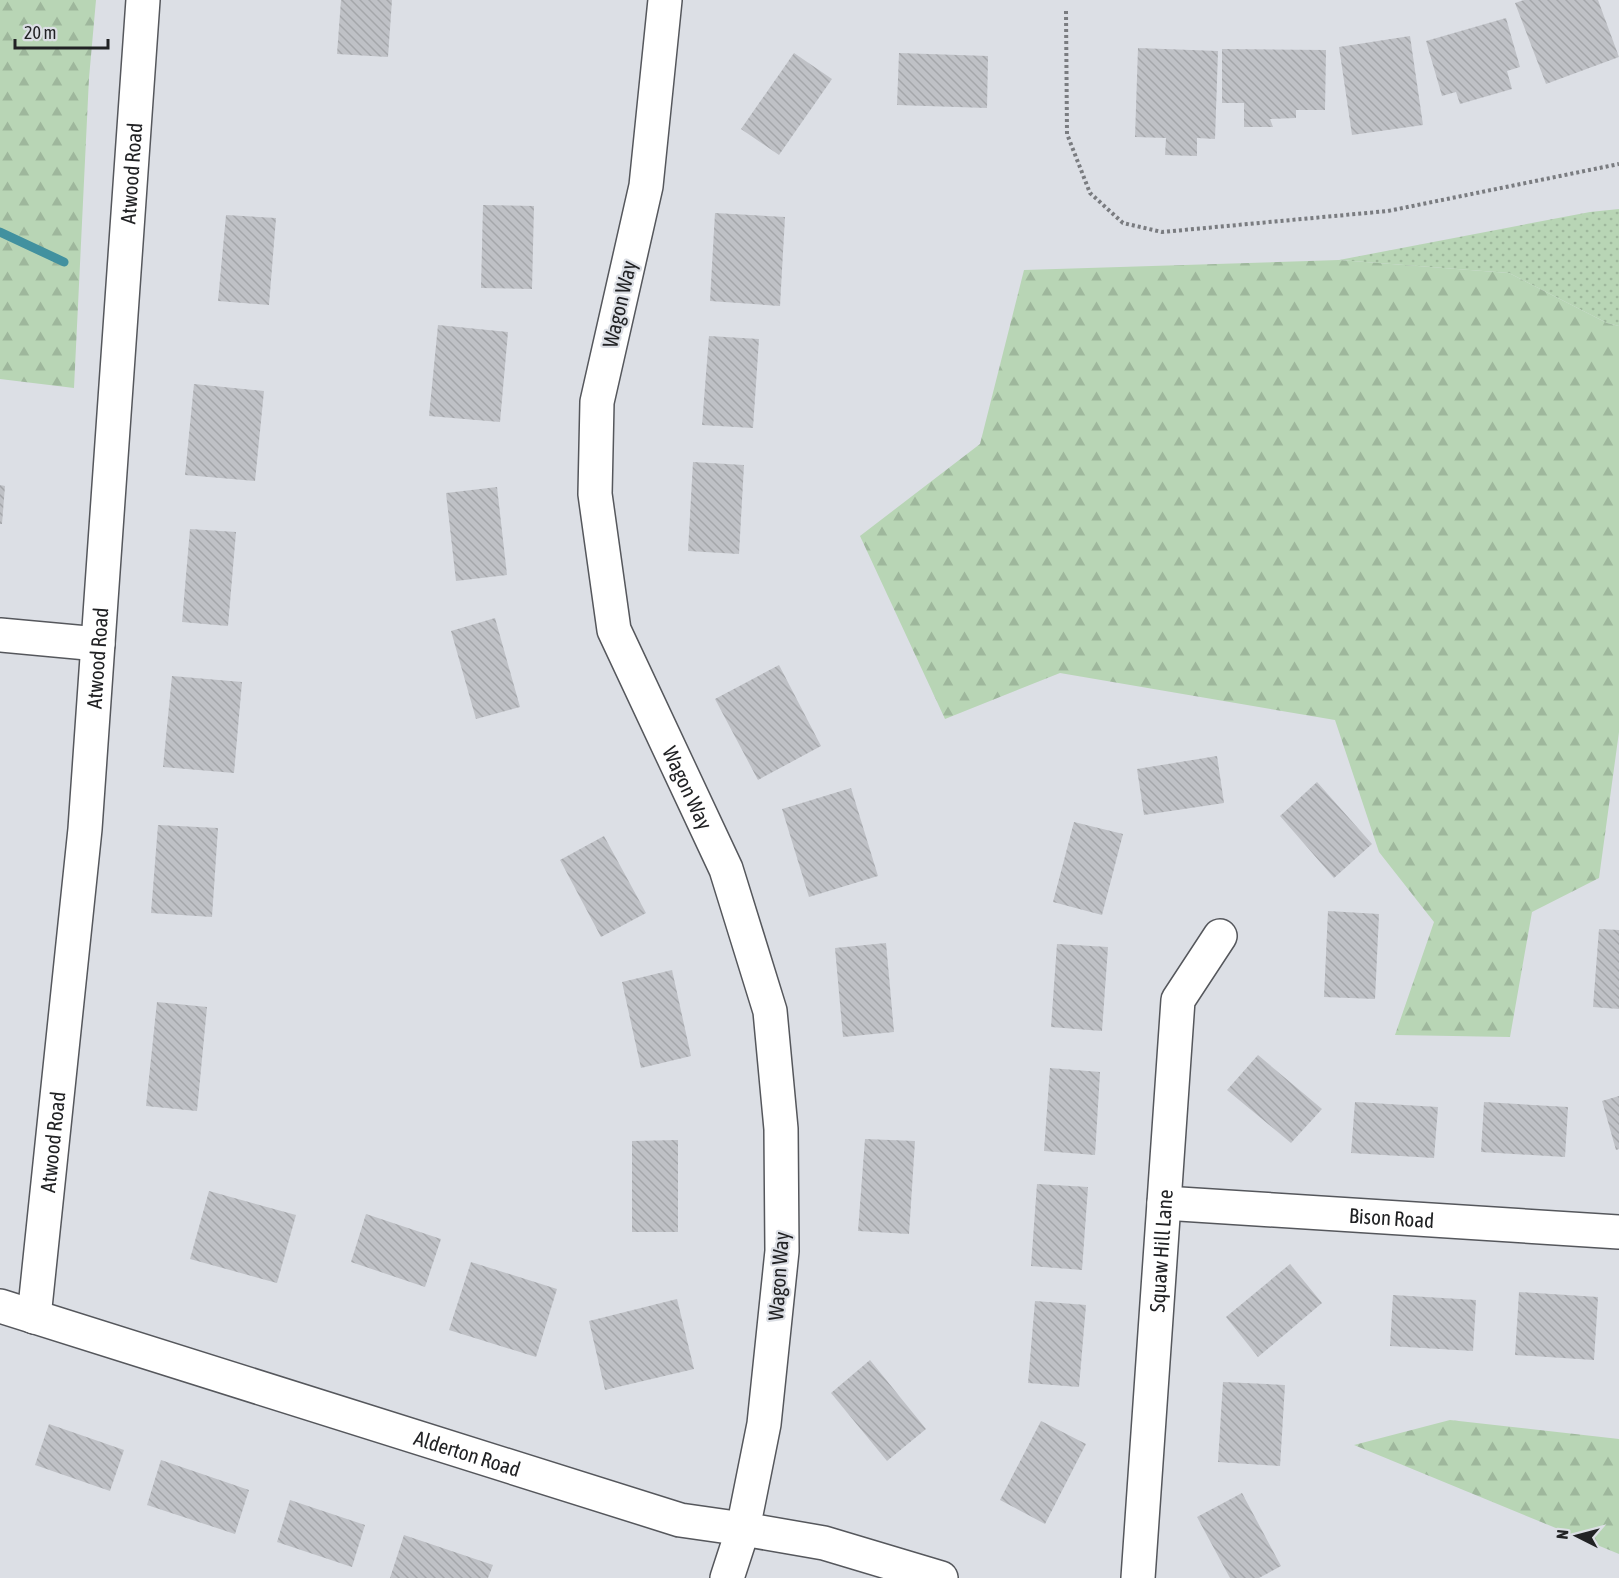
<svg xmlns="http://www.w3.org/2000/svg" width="1619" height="1578" font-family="'Asap Condensed',sans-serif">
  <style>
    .grass { fill: url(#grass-dots) }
    .forest { fill: url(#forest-firs) }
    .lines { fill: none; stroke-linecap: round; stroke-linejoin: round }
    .stream { stroke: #42919f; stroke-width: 9 }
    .building { fill: url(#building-back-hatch) }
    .minor-casing { stroke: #55575c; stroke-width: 36 }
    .path { stroke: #7a7c80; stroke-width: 4; stroke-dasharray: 3 3; stroke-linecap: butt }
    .minor { stroke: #fff; stroke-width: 33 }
    .labels { text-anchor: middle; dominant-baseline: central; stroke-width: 4.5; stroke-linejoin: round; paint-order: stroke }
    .street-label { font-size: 21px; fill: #212224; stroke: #dcdfe5 }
  </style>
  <defs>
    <pattern id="grass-dots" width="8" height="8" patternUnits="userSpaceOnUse" patternTransform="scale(1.5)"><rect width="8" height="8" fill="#b8d5b5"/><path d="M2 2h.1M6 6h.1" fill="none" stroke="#9eb79c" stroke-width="1.8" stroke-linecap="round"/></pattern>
    <pattern id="forest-firs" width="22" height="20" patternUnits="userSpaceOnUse" patternTransform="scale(1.5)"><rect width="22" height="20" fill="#b8d5b5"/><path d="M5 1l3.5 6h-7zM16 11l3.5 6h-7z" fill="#9eb79c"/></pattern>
    <pattern id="building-back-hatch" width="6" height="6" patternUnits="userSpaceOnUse" patternTransform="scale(1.5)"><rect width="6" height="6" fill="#bfc1c6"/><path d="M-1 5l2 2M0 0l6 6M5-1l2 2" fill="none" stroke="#a4a6aa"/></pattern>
  </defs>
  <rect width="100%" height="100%" fill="#dcdfe5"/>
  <polygon class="grass" points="1619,209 1619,326 1607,323 1509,273 1339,260 1590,212"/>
  <g class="forest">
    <polygon points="0,0 96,0 89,78 74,388 0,379"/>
    <polygon points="1339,260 1509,273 1607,323 1619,326 1619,732 1599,878 1532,912 1510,1037 1395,1035 1434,922 1379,852 1335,720 1060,673 945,719 860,536 980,444 1024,270"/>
    <polygon points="1450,1420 1619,1439 1619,1554 1354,1445"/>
  </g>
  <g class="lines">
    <polyline class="stream" points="0,232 64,262"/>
  </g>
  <g class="building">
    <polygon points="341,0 392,0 388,57 337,54"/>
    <polygon points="1524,0 1598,0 1619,57 1546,84 1515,3"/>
    <polygon points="1506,18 1520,67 1507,71 1512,89 1460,104 1456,92 1442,96 1426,41"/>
    <polygon points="1410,36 1423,125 1352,135 1339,47"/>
    <polygon points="1138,48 1218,51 1215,139 1197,138 1197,156 1165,155 1166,138 1135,137"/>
    <polygon points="1222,49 1326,50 1325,110 1296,110 1296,118 1270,119 1273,127 1244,127 1244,103 1222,103"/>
    <polygon points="794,53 832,79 779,155 741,129"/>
    <polygon points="899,53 988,56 987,108 897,105"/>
    <polygon points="483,205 534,206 532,289 481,288"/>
    <polygon points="715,213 785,217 780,306 710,301"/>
    <polygon points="226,215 276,218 269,305 218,301"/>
    <polygon points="438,325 508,332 500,422 429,416"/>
    <polygon points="709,336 759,339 753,428 702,425"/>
    <polygon points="194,384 264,391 255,481 185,475"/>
    <polygon points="693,462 744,465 739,554 688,551"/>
    <polygon points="0,485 5,486 2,524 0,524"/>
    <polygon points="497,487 507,575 456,581 446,493"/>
    <polygon points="190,529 236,532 228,626 182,622"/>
    <polygon points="495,618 520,707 476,719 451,631"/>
    <polygon points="779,665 821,746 758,780 715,699"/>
    <polygon points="172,676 242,682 234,773 163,767"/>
    <polygon points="1217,756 1224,803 1144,815 1137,769"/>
    <polygon points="1317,782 1372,844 1334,878 1280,816"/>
    <polygon points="851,788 878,876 809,897 782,809"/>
    <polygon points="1074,822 1123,834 1102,915 1053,902"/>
    <polygon points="158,825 218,828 212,917 151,913"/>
    <polygon points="604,836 646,913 601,937 560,860"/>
    <polygon points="1328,911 1379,914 1375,999 1324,997"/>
    <polygon points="1599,929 1619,930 1619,1009 1593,1007"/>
    <polygon points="886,943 894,1032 843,1037 835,948"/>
    <polygon points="1057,944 1108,947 1102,1031 1051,1027"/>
    <polygon points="672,970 691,1056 641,1068 622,982"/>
    <polygon points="157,1002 207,1007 197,1111 146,1106"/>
    <polygon points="1258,1055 1322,1109 1291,1143 1227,1090"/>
    <polygon points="1050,1068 1100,1072 1095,1155 1044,1151"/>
    <polygon points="1619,1096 1619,1149 1616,1150 1602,1101"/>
    <polygon points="1355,1102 1438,1107 1434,1158 1351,1153"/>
    <polygon points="1484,1102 1568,1107 1565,1157 1481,1152"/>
    <polygon points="865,1139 915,1141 909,1234 858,1231"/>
    <polygon points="678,1140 678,1232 632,1232 632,1141"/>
    <polygon points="1037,1184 1088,1187 1082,1270 1031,1266"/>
    <polygon points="209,1191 296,1215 277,1283 190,1259"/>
    <polygon points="366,1214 441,1239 425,1287 351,1262"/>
    <polygon points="471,1262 557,1289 536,1357 449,1330"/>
    <polygon points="1290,1264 1322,1303 1258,1357 1226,1317"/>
    <polygon points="1519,1292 1598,1297 1594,1360 1515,1355"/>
    <polygon points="1393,1295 1476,1300 1473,1351 1390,1346"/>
    <polygon points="677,1299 694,1369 605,1390 589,1321"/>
    <polygon points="1035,1301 1086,1305 1079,1387 1028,1383"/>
    <polygon points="870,1360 926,1429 887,1461 831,1393"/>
    <polygon points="1223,1382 1285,1385 1280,1466 1218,1462"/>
    <polygon points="1041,1421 1086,1444 1045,1524 1000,1500"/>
    <polygon points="49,1424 124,1450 110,1491 35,1465"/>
    <polygon points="161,1460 249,1490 235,1534 147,1505"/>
    <polygon points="1242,1493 1281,1566 1259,1578 1230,1578 1197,1517"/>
    <polygon points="290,1500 365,1525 352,1567 277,1542"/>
    <polygon points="404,1535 493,1565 488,1578 390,1578"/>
  </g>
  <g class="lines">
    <g class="minor-casing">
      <g id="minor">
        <path id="s1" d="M665,0L646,186L597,402L595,494L614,630L726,869L770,1011L781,1129L782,1251L764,1424L743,1529L727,1578"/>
        <polyline points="0,635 98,644"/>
        <path id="s2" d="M1164,1203L1619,1232"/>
        <path id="s3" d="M0,1306L680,1520L743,1529L824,1543L941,1578"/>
        <path id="s4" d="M34,1317L85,829L143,0"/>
        <path id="s5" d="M1138,1578L1178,1000L1220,936"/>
      </g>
    </g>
    <polyline class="path" points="1066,11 1067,134 1090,193 1123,223 1162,232 1388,211 1619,164"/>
    <use href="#minor" class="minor"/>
  </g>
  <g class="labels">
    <g class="street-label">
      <text stroke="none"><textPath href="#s4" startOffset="1148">Atwood Road</textPath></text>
      <text transform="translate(619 304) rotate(-77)">Wagon Way</text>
      <text stroke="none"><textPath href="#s4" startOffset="662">Atwood Road</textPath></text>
      <text stroke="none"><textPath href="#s1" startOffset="812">Wagon Way</textPath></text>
      <text stroke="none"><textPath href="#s4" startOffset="176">Atwood Road</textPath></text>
      <text stroke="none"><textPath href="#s2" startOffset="228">Bison Road</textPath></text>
      <text stroke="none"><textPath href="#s5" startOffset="328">Squaw Hill Lane</textPath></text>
      <text transform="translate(778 1276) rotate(-86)">Wagon Way</text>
      <text stroke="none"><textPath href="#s3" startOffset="490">Alderton Road</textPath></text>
    </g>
  </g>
  <g transform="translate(1577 1536) rotate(276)" stroke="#dcdfe5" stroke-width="4.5" paint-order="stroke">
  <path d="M0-4.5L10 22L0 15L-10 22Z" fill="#212224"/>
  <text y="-9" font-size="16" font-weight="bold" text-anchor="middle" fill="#212224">N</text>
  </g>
  <path d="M15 39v9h93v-9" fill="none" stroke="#212224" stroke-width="3"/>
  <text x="24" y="39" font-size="18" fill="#212224" stroke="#dcdfe5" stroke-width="4.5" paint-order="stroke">20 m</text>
</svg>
